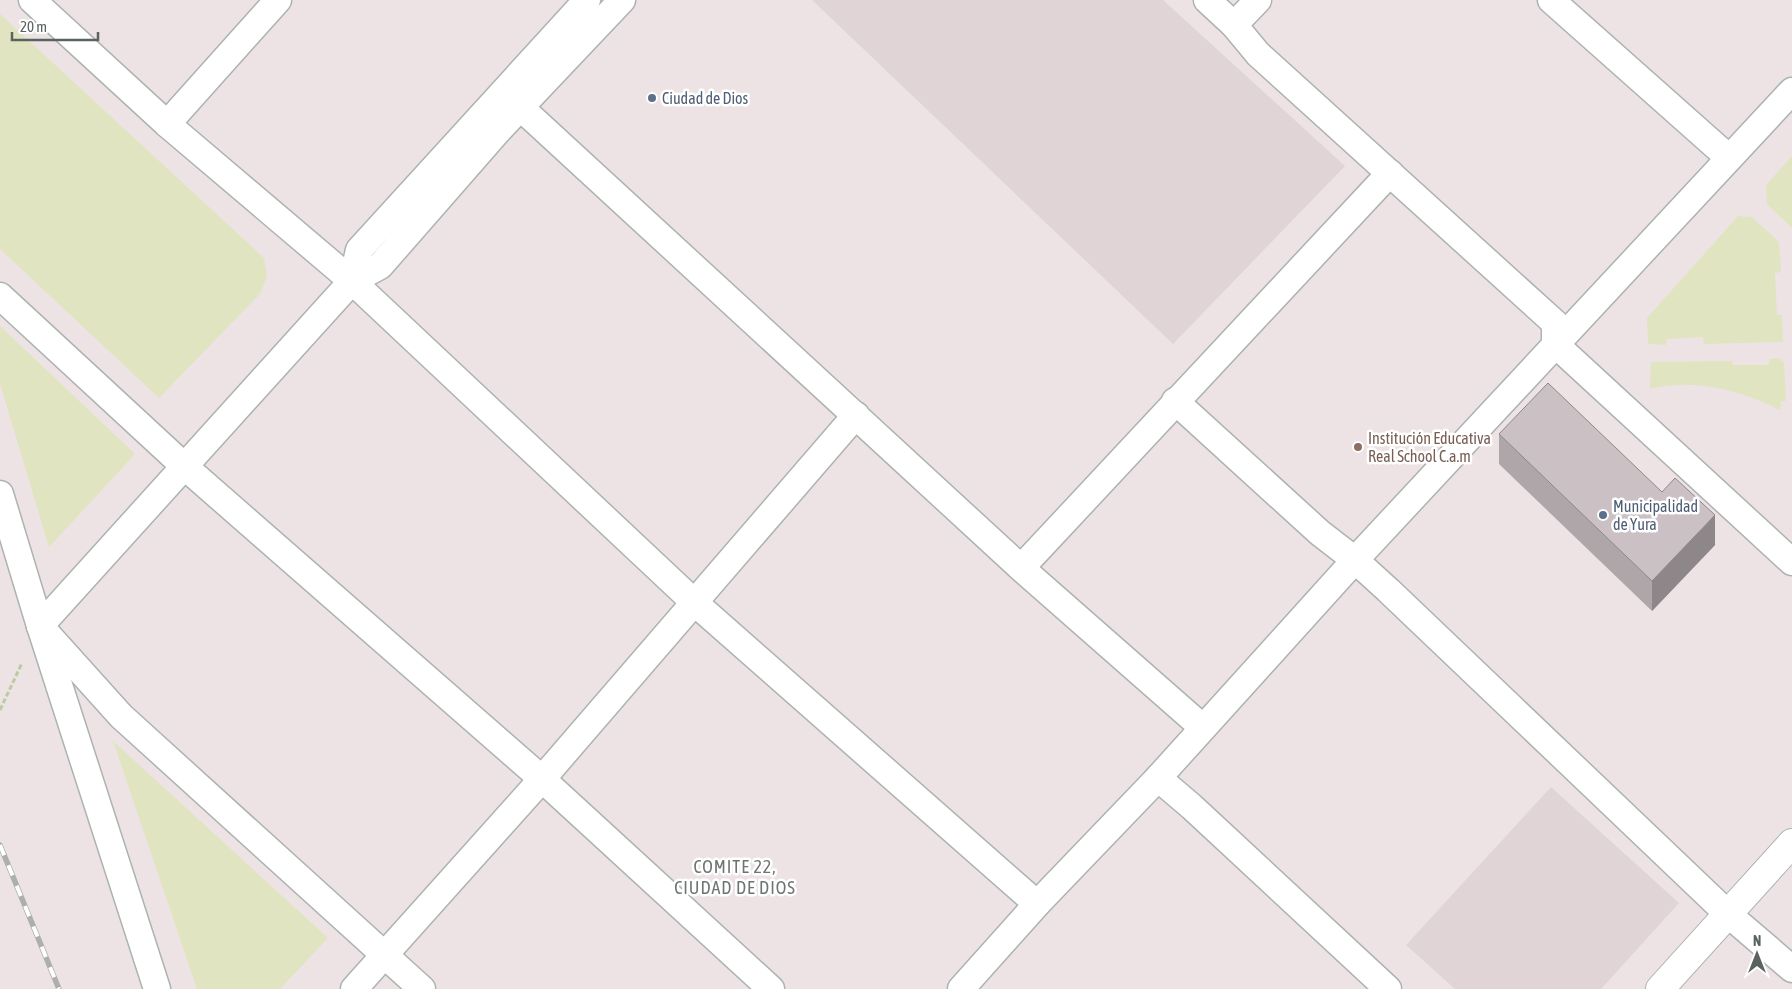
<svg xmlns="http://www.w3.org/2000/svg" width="1792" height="989" font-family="'Asap Condensed',sans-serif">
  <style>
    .education { fill: #e0d4d6 }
    .green { fill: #e1e4c0 }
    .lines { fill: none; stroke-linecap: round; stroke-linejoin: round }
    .minor-casing { stroke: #acb3b1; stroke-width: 29 }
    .tertiary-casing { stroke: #acb3b1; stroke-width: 30 }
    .path { stroke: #bccc9f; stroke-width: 3; stroke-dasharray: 5 2.5; stroke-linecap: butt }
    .minor { stroke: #fff; stroke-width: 26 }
    .tertiary { stroke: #fff; stroke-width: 28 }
    .rail-casing { stroke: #adafae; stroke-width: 5.5 }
    .rail { stroke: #fff; stroke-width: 4; stroke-dasharray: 11; stroke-linecap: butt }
    .wall { fill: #afa6a9 }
    .shaded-wall { fill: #8e8789 }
    .building { fill: #cbc1c4; stroke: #8e8789 }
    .service-dot { fill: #5c6f8a; stroke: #fff; stroke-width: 2 }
    .education-dot { fill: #8d6e63; stroke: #fff; stroke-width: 2 }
    .labels { text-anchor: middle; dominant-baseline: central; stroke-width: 5; stroke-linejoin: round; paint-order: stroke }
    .service-label { font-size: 16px; fill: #4e5e75; stroke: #fff; text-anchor: start }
    .education-label { font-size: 16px; fill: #785e54; stroke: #fff; text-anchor: start }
    .neighbourhood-label { font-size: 18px; letter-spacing: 1px; fill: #6c7571; stroke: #fff }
  </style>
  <rect width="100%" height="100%" fill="#ede3e4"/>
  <g class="education">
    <polygon points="812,0 1163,0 1345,166 1173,344"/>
    <polygon points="1551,787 1679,903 1601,989 1455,989 1406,945"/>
  </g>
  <g class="green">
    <polygon points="0,14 264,258 267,276 260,294 159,398 0,249"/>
    <polygon points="1792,156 1792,228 1767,204 1766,185"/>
    <polygon points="1738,216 1752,217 1779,242 1781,272 1775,273 1777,315 1782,315 1783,342 1704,344 1703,337 1667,339 1666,345 1648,344 1647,318"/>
    <polygon points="0,326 135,454 49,547 0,384"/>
    <path d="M1778,358L1784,362L1786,401H1781L1780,410C1739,390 1695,378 1650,389L1651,362L1732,361L1733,365H1769V359Z"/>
    <polygon points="113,741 328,938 280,989 197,989"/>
  </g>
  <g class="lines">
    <g class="minor-casing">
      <g id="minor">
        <polyline points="32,0 167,124 352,281 695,603 1037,904"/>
        <polyline points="1207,0 1234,25 1258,54 1555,323 1555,344 1792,562"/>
        <polyline points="1551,0 1729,158"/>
        <polyline points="1234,25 1258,0"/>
        <polyline points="520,107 1021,568 1202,727"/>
        <polyline points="167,124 278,0"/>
        <polyline points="352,281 359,250 587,0"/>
        <polyline points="0,296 184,466 542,779 771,989"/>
        <polyline points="1175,401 1320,533 1355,560 1388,590 1729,915 1792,969"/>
        <polyline points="0,494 40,626 157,989"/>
        <polyline points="1021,568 1390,173"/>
        <polyline points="40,626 352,281 380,266 498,131 622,0"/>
        <polyline points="40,626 121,716 422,989"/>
        <polyline points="1158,778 1192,807 1388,989"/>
        <polyline points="354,989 542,779 856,415"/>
        <polyline points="961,989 1037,904 1158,778 1355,560 1792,91"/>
      </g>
    </g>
    <g class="tertiary-casing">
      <polyline id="tertiary" points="1660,989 1792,843"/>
    </g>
    <polyline class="path" points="0,710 22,663"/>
    <use href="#minor" class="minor"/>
    <use href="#tertiary" class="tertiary"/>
    <g class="rail-casing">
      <polyline id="rail" points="0,845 59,989"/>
    </g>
    <use href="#rail" class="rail"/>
  </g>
  <polygon class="wall" points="1499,434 1715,545 1652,611 1499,464"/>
  <polygon class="shaded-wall" points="1715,515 1715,545 1652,611 1652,581"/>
  <polygon class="building" points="1548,383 1662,492 1675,478 1715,515 1652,581 1499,434"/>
  <g class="service-dot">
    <circle cx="652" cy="98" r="5"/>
    <circle cx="1603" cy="515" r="5"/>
  </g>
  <circle class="education-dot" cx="1358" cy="447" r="5"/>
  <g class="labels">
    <g class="service-label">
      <text x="662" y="98">Ciudad de Dios</text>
      <text x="1613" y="506">Municipalidad<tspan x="1613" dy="18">de Yura</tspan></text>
    </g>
    <g class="education-label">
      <text x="1368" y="438">Institución Educativa<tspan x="1368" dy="18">Real School C.a.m</tspan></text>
    </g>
    <g class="neighbourhood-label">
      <text x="735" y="866">COMITE 22,<tspan x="735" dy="21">CIUDAD DE DIOS</tspan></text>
    </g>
  </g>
  <g transform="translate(1757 954)" stroke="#ffffff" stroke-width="4" paint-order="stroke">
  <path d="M0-4L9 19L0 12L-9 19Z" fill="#5b6360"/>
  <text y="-8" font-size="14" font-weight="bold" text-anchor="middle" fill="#5b6360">N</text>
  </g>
  <path d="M12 32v8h86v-8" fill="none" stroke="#5b6360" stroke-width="2.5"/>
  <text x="20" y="32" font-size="15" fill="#5b6360" stroke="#ffffff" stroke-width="4" paint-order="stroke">20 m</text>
</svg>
